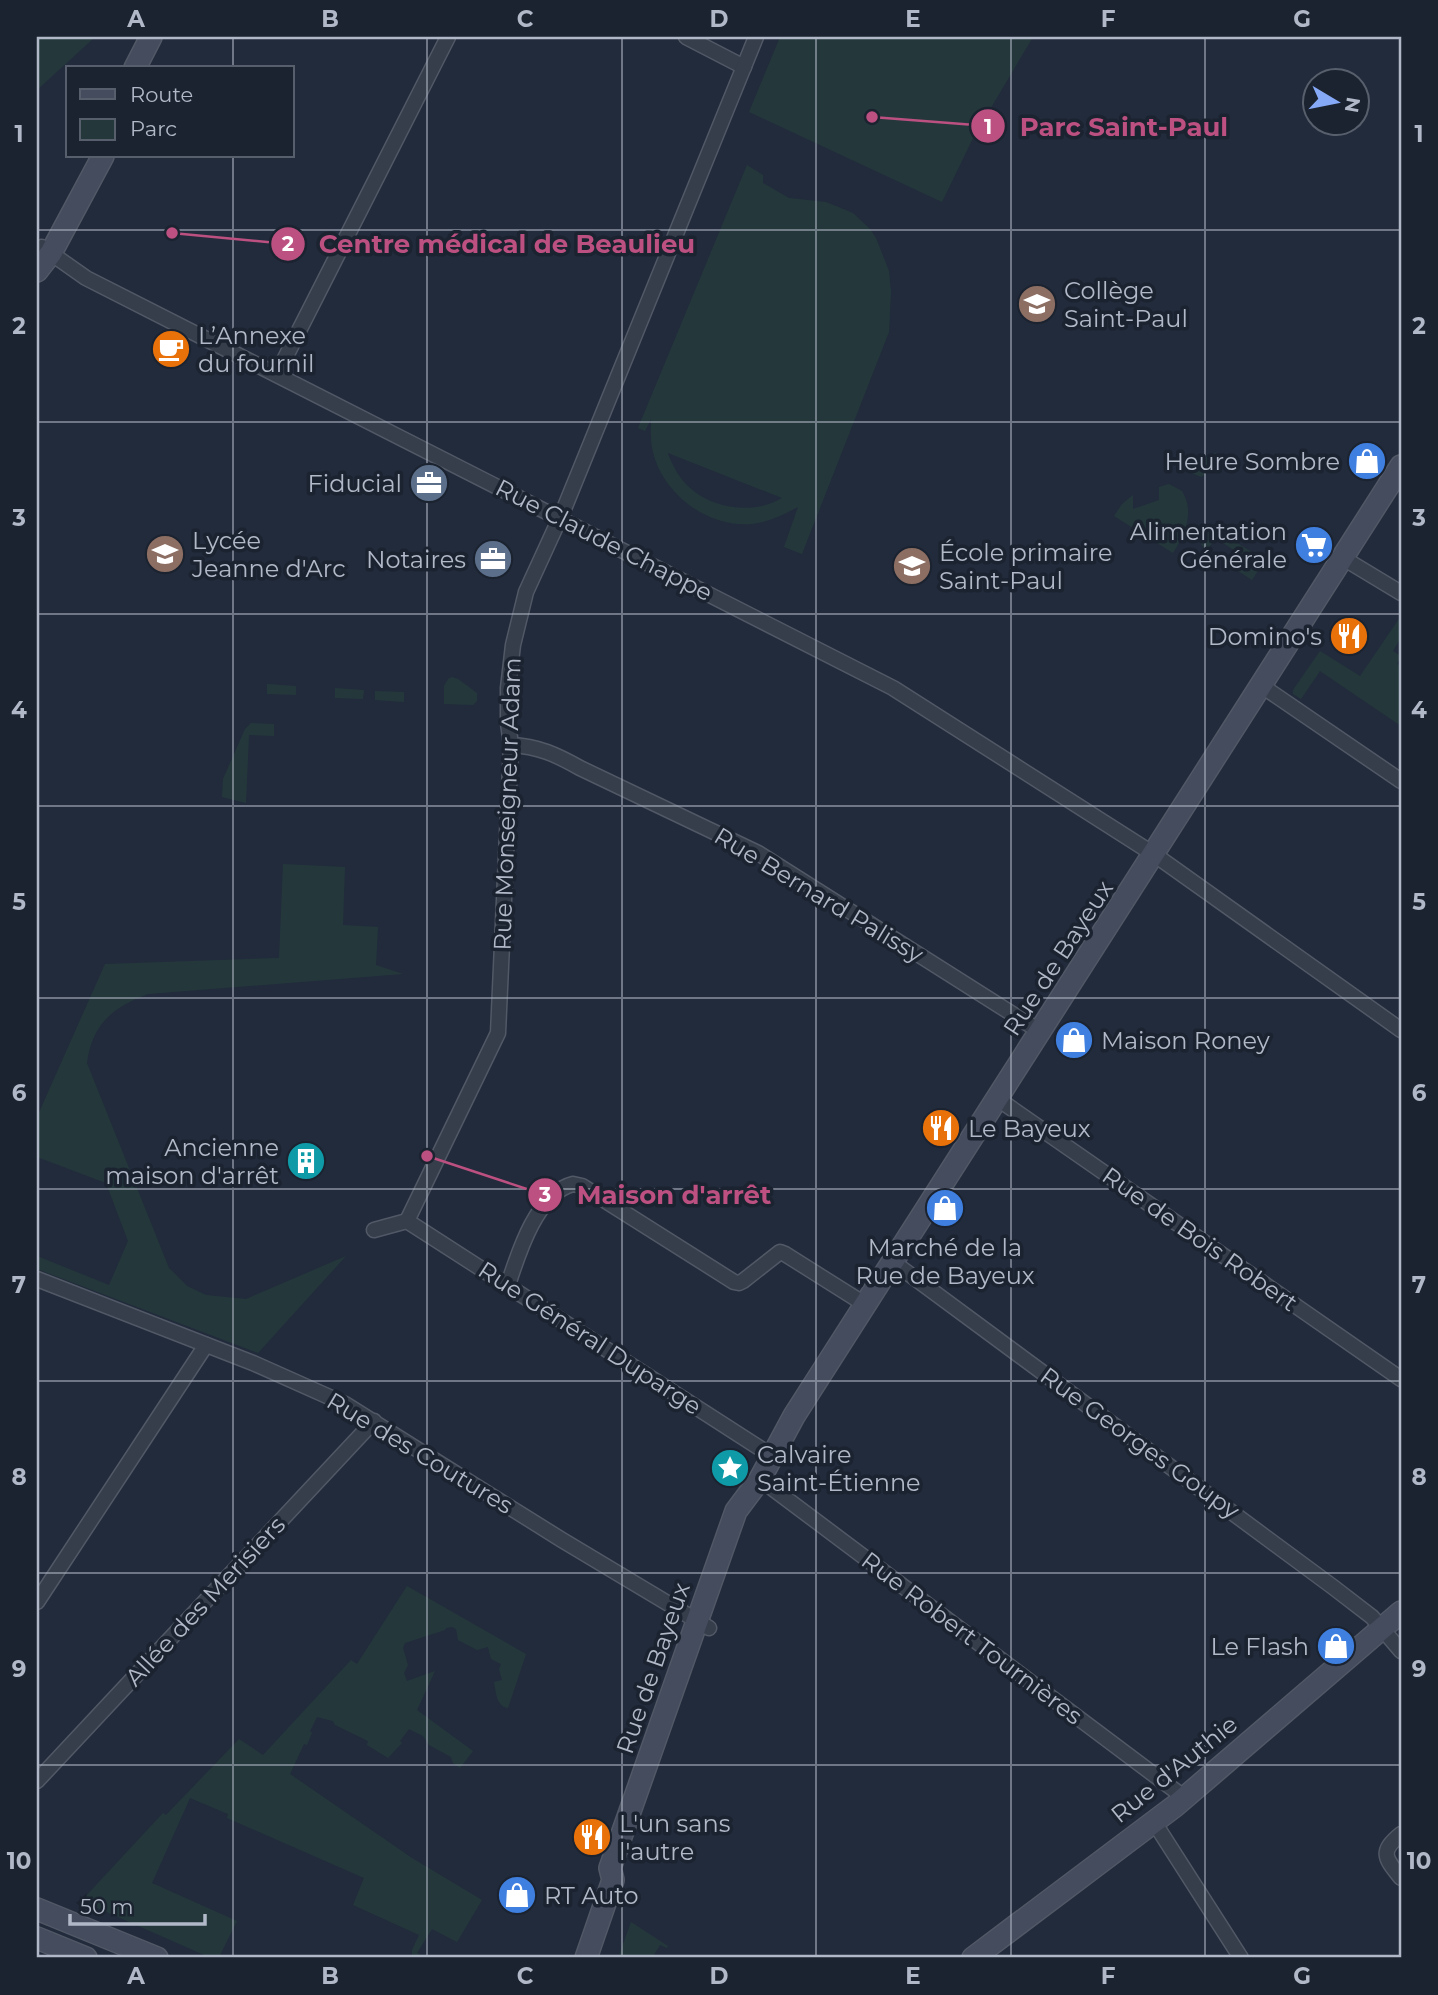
<svg xmlns="http://www.w3.org/2000/svg" width="1438" height="1995" font-family="Montserrat,sans-serif">
  <style>
    .green { fill: #24383c; fill-rule: evenodd }
    .lines { fill: none; stroke-linecap: round; stroke-linejoin: round }
    .street-casing { stroke: #515866; stroke-width: 17 }
    .secondary-casing { stroke: #515866; stroke-width: 24 }
    .street { stroke: #363e4b; stroke-width: 14 }
    .secondary { stroke: #444c5e; stroke-width: 21 }
    .grid { fill: none; stroke: #b1b8c7; stroke-width: 2; stroke-opacity: 0.55 }
    .labels { text-anchor: middle; dominant-baseline: central; stroke-width: 7; stroke-linejoin: round; paint-order: stroke }
    .poi-label { font-size: 24px; fill: #b1b8c7; stroke: #1b2330; text-anchor: start }
    .street-label { font-size: 24px; fill: #b1b8c7; stroke: #1b2330 }
    .leader { fill: none; stroke: #bc5081; stroke-width: 2.5 }
    .callout-dot { fill: #bc5081; stroke: #1b2330; stroke-width: 2.5 }
    .mark-label { font-size: 21px; text-anchor: middle; font-weight: bold; fill: #fff }
    .callout-label { font-size: 26px; text-anchor: middle; font-weight: bold; fill: #bc5081; stroke: #1b2330; stroke-width: 7; stroke-linejoin: round; paint-order: stroke }
    .neatline { fill: none; stroke: #b1b8c7; stroke-width: 2.5 }
    .grid-label { font-size: 23px; text-anchor: middle; font-weight: bold; fill: #b1b8c7 }
  </style>
  <rect width="100%" height="100%" fill="#222b3b"/>
  <g class="green">
    <polygon points="37,37 95,37 37,90"/>
    <polygon points="780,37 1033,37 973,138 942,202 749,112"/>
    <path d="M747,165L763,175V183L789,198L826,202L853,213L870,229L876,238L889,271L891,292L889,332L802,554L784,547L798,507C783,515 769,522 752,524C708,528 663,494 653,452C650,441 651,430 651,419L645,431L638,428ZM668,454V453L782,498C755,515 712,509 689,487C679,478 673,466 668,454Z"/>
    <polygon points="1217,452 1206,474 1201,477 1191,473 1187,466"/>
    <path d="M1169,484L1182,491C1195,512 1185,534 1173,553L1114,516L1122,504L1133,495V509L1159,500V487Z"/>
    <path d="M1200,524L1209,526L1265,560L1252,580L1229,565L1237,552L1215,538L1207,551C1198,543 1196,534 1200,524Z"/>
    <polygon points="1401,616 1401,637 1393,651 1401,656 1397,664 1401,666 1401,726 1320,671 1301,699 1293,694 1293,690 1320,651 1360,676"/>
    <polygon points="452,677 458,679 477,693 477,701 473,705 444,704 444,686 448,679"/>
    <polygon points="267,684 296,686 296,695 267,694"/>
    <polygon points="335,688 364,690 363,699 335,698"/>
    <polygon points="375,691 404,692 404,702 375,700"/>
    <polygon points="251,723 274,724 274,736 249,735 246,803 222,797 223,779 245,729"/>
    <path d="M283,864L345,867L343,925L378,927L376,965L403,974L148,994C113,1007 92,1024 87,1063L169,1268L187,1286L206,1295L246,1299L346,1256L258,1353L37,1269V1256L109,1285L128,1241L106,1183L37,1157V1117L105,964L279,958Z"/>
    <path d="M407,1586L526,1654L508,1708C496,1706 496,1692 494,1682L502,1680L499,1669L501,1664L491,1659L488,1647L477,1650L458,1640L456,1629L452,1627L446,1628L445,1630L405,1643L403,1648L408,1665L404,1673L407,1681L435,1671L417,1710L473,1751L460,1768L453,1763L451,1757L429,1745L423,1736L409,1729L400,1741L402,1743L388,1758L367,1745L368,1741L335,1725L333,1721L317,1717L310,1731L312,1733L307,1745L304,1744L290,1774L412,1858L482,1900L457,1942L432,1929L417,1953L426,1958H417L412,1955V1950L419,1935L353,1905L364,1878L227,1818L228,1814L190,1798L152,1883L237,1921L219,1957L211,1958L93,1906L84,1898L163,1813L166,1815L239,1739L263,1755L351,1660L357,1664Z"/>
    <polygon points="631,1922 668,1946 667,1948 660,1945 652,1958 618,1958"/>
  </g>
  <g class="lines">
    <g class="street-casing">
      <g id="street">
        <polyline points="686,37 744,67"/>
        <polyline points="42,247 86,278 893,688 1155,855 1401,1030"/>
        <polyline points="277,374 448,37"/>
        <polyline points="1343,558 1401,593"/>
        <polyline points="1262,686 1401,781"/>
        <path d="M511,745C538,746 557,755 580,768L758,853L1041,1032"/>
        <polyline points="998,1099 1401,1379"/>
        <polyline points="407,1221 498,1033 511,745 508,723 508,688 513,645 526,592 564,509 756,37"/>
        <polyline points="407,1221 772,1456"/>
        <polyline points="374,1230 407,1221"/>
        <polyline points="893,1262 1333,1587 1372,1617 1401,1651"/>
        <polyline points="37,1279 253,1363 345,1404 562,1540 709,1628"/>
        <path d="M508,1285C518,1254 537,1193 573,1184L582,1186L734,1282L739,1283L743,1281L780,1252L785,1254L866,1305"/>
        <polyline points="760,1479 1185,1798"/>
        <polyline points="37,1602 206,1345"/>
        <polyline points="37,1781 374,1421"/>
        <polyline points="1154,1822 1241,1958"/>
        <path d="M1401,1834C1379,1852 1385,1858 1401,1878"/>
      </g>
    </g>
    <g class="secondary-casing">
      <g id="secondary">
        <polyline points="135,68 151,37"/>
        <polyline points="37,271 51,253 103,156"/>
        <polyline points="37,1909 157,1958"/>
        <polyline points="37,1938 86,1958"/>
        <polyline points="586,1958 613,1880 610,1868 736,1511 760,1479 794,1416 1401,466"/>
        <polyline points="973,1958 1175,1806 1401,1612"/>
      </g>
    </g>
    <use href="#street" class="street"/>
    <use href="#secondary" class="secondary"/>
  </g>
  <path class="grid" d="M233,37V68M427,37V1958M622,37V1958M816,37V1958M1011,37V1958M1205,37V1958M233,156V1958M37,230H1401M37,422H1401M37,614H1401M37,806H1401M37,998H1401M37,1189H1401M37,1381H1401M37,1573H1401M37,1765H1401"/>
  <defs>
    <g id="school-disc" transform="scale(2.0125)"><circle r="9.5" fill="#8d6e63" stroke="#1b2330"/><path d="M0-5L7-2L0 1L-7-2ZM-4 1L0 2.5L4 1V4Q0 6-4 4Z" fill="#fff"/></g>
    <g id="cafe-disc" transform="scale(2.0125)"><circle r="9.5" fill="#e8710a" stroke="#1b2330"/><path d="M-5.5-4.5H6V0H3Q3 3.5 0 3.5H-2.5Q-5.5 3.5-5.5 0ZM3-3.2v2h1.7v-2ZM-6 4.5H4V6H-6Z" fill="#fff"/></g>
    <g id="shop-disc" transform="scale(2.0125)"><circle r="9.5" fill="#3f7fe0" stroke="#1b2330"/><path d="M-5-2.5h2.3a2.7 3.5 0 0 1 5.4 0H5L5.5 6h-11ZM-1.5-2.5h3a1.5 2.3 0 0 0-3 0Z" fill="#fff"/></g>
    <g id="office-disc" transform="scale(2.0125)"><circle r="9.5" fill="#5c6f8a" stroke="#1b2330"/><path d="M-6-3h4V-5.5h4V-3h4V5H-6ZM-1-4.5V-3h2v-1.5ZM-6 0V1H6V0Z" fill="#fff"/></g>
    <g id="supermarket-disc" transform="scale(2.0125)"><circle r="9.5" fill="#3f7fe0" stroke="#1b2330"/><path d="M-6-5.5h2.5l.6 2H6L4.5 2H-2.5L-4.4-4H-6ZM-1.5 3.2a1.3 1.3 0 1 0 .1 0ZM3 3.2a1.3 1.3 0 1 0 .1 0Z" fill="#fff"/></g>
    <g id="restaurant-disc" transform="scale(2.0125)"><circle r="9.5" fill="#e8710a" stroke="#1b2330"/><path d="M-5-6h1v4h1v-4h1v4h1v-4h1v5L-1.5 .5V6h-2V.5L-5-1ZM5-6V6H3V1.5H1.5Q1.5-4 5-6Z" fill="#fff"/></g>
    <g id="building-disc" transform="scale(2.0125)"><circle r="9.5" fill="#0f9aa8" stroke="#1b2330"/><path d="M-4-6H4V6H1V3H-1V6H-4ZM-2.5-4.3h1.7v1.8h-1.7ZM.8-4.3h1.7v1.8H.8ZM-2.5-1h1.7V.8h-1.7ZM.8-1h1.7V.8H.8Z" fill="#fff"/></g>
    <g id="sight-disc" transform="scale(2.0125)"><circle r="9.5" fill="#0f9aa8" stroke="#1b2330"/><path d="M0-6L1.8-2.2L6-1.7L2.9 1.2L3.7 5.4L0 3.3L-3.7 5.4L-2.9 1.2L-6-1.7L-1.8-2.2Z" fill="#fff"/></g>
  </defs>
  <g fill-rule="evenodd">
    <use href="#school-disc" x="1037" y="304"/>
    <use href="#cafe-disc" x="171" y="349"/>
    <use href="#shop-disc" x="1367" y="461"/>
    <use href="#office-disc" x="429" y="483"/>
    <use href="#supermarket-disc" x="1314" y="545"/>
    <use href="#school-disc" x="165" y="554"/>
    <use href="#office-disc" x="493" y="559"/>
    <use href="#school-disc" x="912" y="566"/>
    <use href="#restaurant-disc" x="1349" y="636"/>
    <use href="#shop-disc" x="1074" y="1040"/>
    <use href="#restaurant-disc" x="941" y="1128"/>
    <use href="#building-disc" x="306" y="1161"/>
    <use href="#shop-disc" x="945" y="1208"/>
    <use href="#sight-disc" x="730" y="1468"/>
    <use href="#shop-disc" x="1336" y="1646"/>
    <use href="#restaurant-disc" x="592" y="1837"/>
    <use href="#shop-disc" x="517" y="1895"/>
  </g>
  <g class="labels">
    <g class="poi-label">
      <text x="1064" y="290">Collège<tspan x="1064" dy="28">Saint-Paul</tspan></text>
      <text x="198" y="335">L’Annexe<tspan x="198" dy="28">du fournil</tspan></text>
      <text x="1340" y="461" text-anchor="end">Heure Sombre</text>
      <text x="402" y="483" text-anchor="end">Fiducial</text>
      <text x="1287" y="531" text-anchor="end">Alimentation<tspan x="1287" dy="28">Générale</tspan></text>
      <text x="192" y="540">Lycée<tspan x="192" dy="28">Jeanne d'Arc</tspan></text>
      <text x="939" y="552">École primaire<tspan x="939" dy="28">Saint-Paul</tspan></text>
      <text x="466" y="559" text-anchor="end">Notaires</text>
      <text x="1322" y="636" text-anchor="end">Domino's</text>
      <text x="1101" y="1040">Maison Roney</text>
      <text x="968" y="1128">Le Bayeux</text>
      <text x="279" y="1147" text-anchor="end">Ancienne<tspan x="279" dy="28">maison d'arrêt</tspan></text>
      <text x="945" y="1247" text-anchor="middle">Marché de la<tspan x="945" dy="28">Rue de Bayeux</tspan></text>
      <text x="757" y="1454">Calvaire<tspan x="757" dy="28">Saint-Étienne</tspan></text>
      <text x="1309" y="1646" text-anchor="end">Le Flash</text>
      <text x="619" y="1823">L'un sans<tspan x="619" dy="28">l'autre</tspan></text>
      <text x="544" y="1895">RT Auto</text>
    </g>
    <g class="street-label">
      <text transform="translate(604 540) rotate(27)">Rue Claude Chappe</text>
      <text transform="translate(507 804) rotate(-88)">Rue Monseigneur Adam</text>
      <text transform="translate(819 895) rotate(31)">Rue Bernard Palissy</text>
      <text transform="translate(1058 958) rotate(-57)">Rue de Bayeux</text>
      <text transform="translate(1200 1239) rotate(35)">Rue de Bois Robert</text>
      <text transform="translate(590 1338) rotate(33)">Rue Général Duparge</text>
      <text transform="translate(1140 1443) rotate(36)">Rue Georges Goupy</text>
      <text transform="translate(420 1453) rotate(31)">Rue des Coutures</text>
      <text transform="translate(205 1601) rotate(-47)">Allée des Merisiers</text>
      <text transform="translate(972 1638) rotate(37)">Rue Robert Tournières</text>
      <text transform="translate(653 1668) rotate(-71)">Rue de Bayeux</text>
      <text transform="translate(1174 1769) rotate(-39)">Rue d'Authie</text>
    </g>
  </g>
  <path class="leader" d="M872 117L988 126M172 233L288 244M427 1156L545 1195"/>
  <g class="callout-dot">
    <circle cx="872" cy="117" r="7"/>
    <circle cx="172" cy="233" r="7"/>
    <circle cx="427" cy="1156" r="7"/>
    <circle cx="988" cy="126" r="18"/>
    <circle cx="288" cy="244" r="18"/>
    <circle cx="545" cy="1195" r="18"/>
  </g>
  <g class="mark-label">
    <text x="988" y="134">1</text>
    <text x="288" y="251">2</text>
    <text x="545" y="1202">3</text>
  </g>
  <g class="callout-label">
    <text x="1124" y="136">Parc Saint-Paul</text>
    <text x="507" y="253">Centre médical de Beaulieu</text>
    <text x="674" y="1204">Maison d'arrêt</text>
  </g>
  <rect width="1438" height="1995" fill="none" stroke="#1b2330" stroke-width="77"/>
  <rect x="66" y="66" width="228" height="91" fill="#1b2330" stroke="#575f6c" stroke-width="2"/>
  <rect x="80" y="89" width="35" height="10" fill="#444c5e" stroke="#575f6c" stroke-width="2"/>
  <text x="130" y="102" font-size="21" fill="#b1b8c7">Route</text>
  <rect x="80" y="119" width="35" height="21" fill="#24383c" stroke="#575f6c" stroke-width="2"/>
  <text x="130" y="136" font-size="21" fill="#b1b8c7">Parc</text>
  <g transform="translate(1336 102) rotate(100)"><circle r="33" fill="#1b2330" stroke="#575f6c" stroke-width="2"/>
  <path d="M0-5L12 26L0 18L-12 26Z" fill="#86aaf7"/>
  <text y="-10" font-size="19" font-weight="bold" text-anchor="middle" fill="#b1b8c7">N</text>
  </g>
  <path d="M70 1914v10h135v-10" fill="none" stroke="#b1b8c7" stroke-width="3.5"/>
  <text x="80" y="1914" font-size="21" fill="#b1b8c7" stroke="#1b2330" stroke-width="5" paint-order="stroke">50 m</text>
  <rect x="38" y="38" width="1362" height="1918" class="neatline"/>
  <g class="grid-label">
    <text x="136" y="27">A</text>
    <text x="330" y="27">B</text>
    <text x="525" y="27">C</text>
    <text x="719" y="27">D</text>
    <text x="913" y="27">E</text>
    <text x="1108" y="27">F</text>
    <text x="1302" y="27">G</text>
    <text x="19" y="142">1</text>
    <text x="1419" y="142">1</text>
    <text x="19" y="334">2</text>
    <text x="1419" y="334">2</text>
    <text x="19" y="526">3</text>
    <text x="1419" y="526">3</text>
    <text x="19" y="718">4</text>
    <text x="1419" y="718">4</text>
    <text x="19" y="910">5</text>
    <text x="1419" y="910">5</text>
    <text x="19" y="1101">6</text>
    <text x="1419" y="1101">6</text>
    <text x="19" y="1293">7</text>
    <text x="1419" y="1293">7</text>
    <text x="19" y="1485">8</text>
    <text x="1419" y="1485">8</text>
    <text x="19" y="1677">9</text>
    <text x="1419" y="1677">9</text>
    <text x="19" y="1869">10</text>
    <text x="1419" y="1869">10</text>
    <text x="136" y="1984">A</text>
    <text x="330" y="1984">B</text>
    <text x="525" y="1984">C</text>
    <text x="719" y="1984">D</text>
    <text x="913" y="1984">E</text>
    <text x="1108" y="1984">F</text>
    <text x="1302" y="1984">G</text>
  </g>
</svg>
